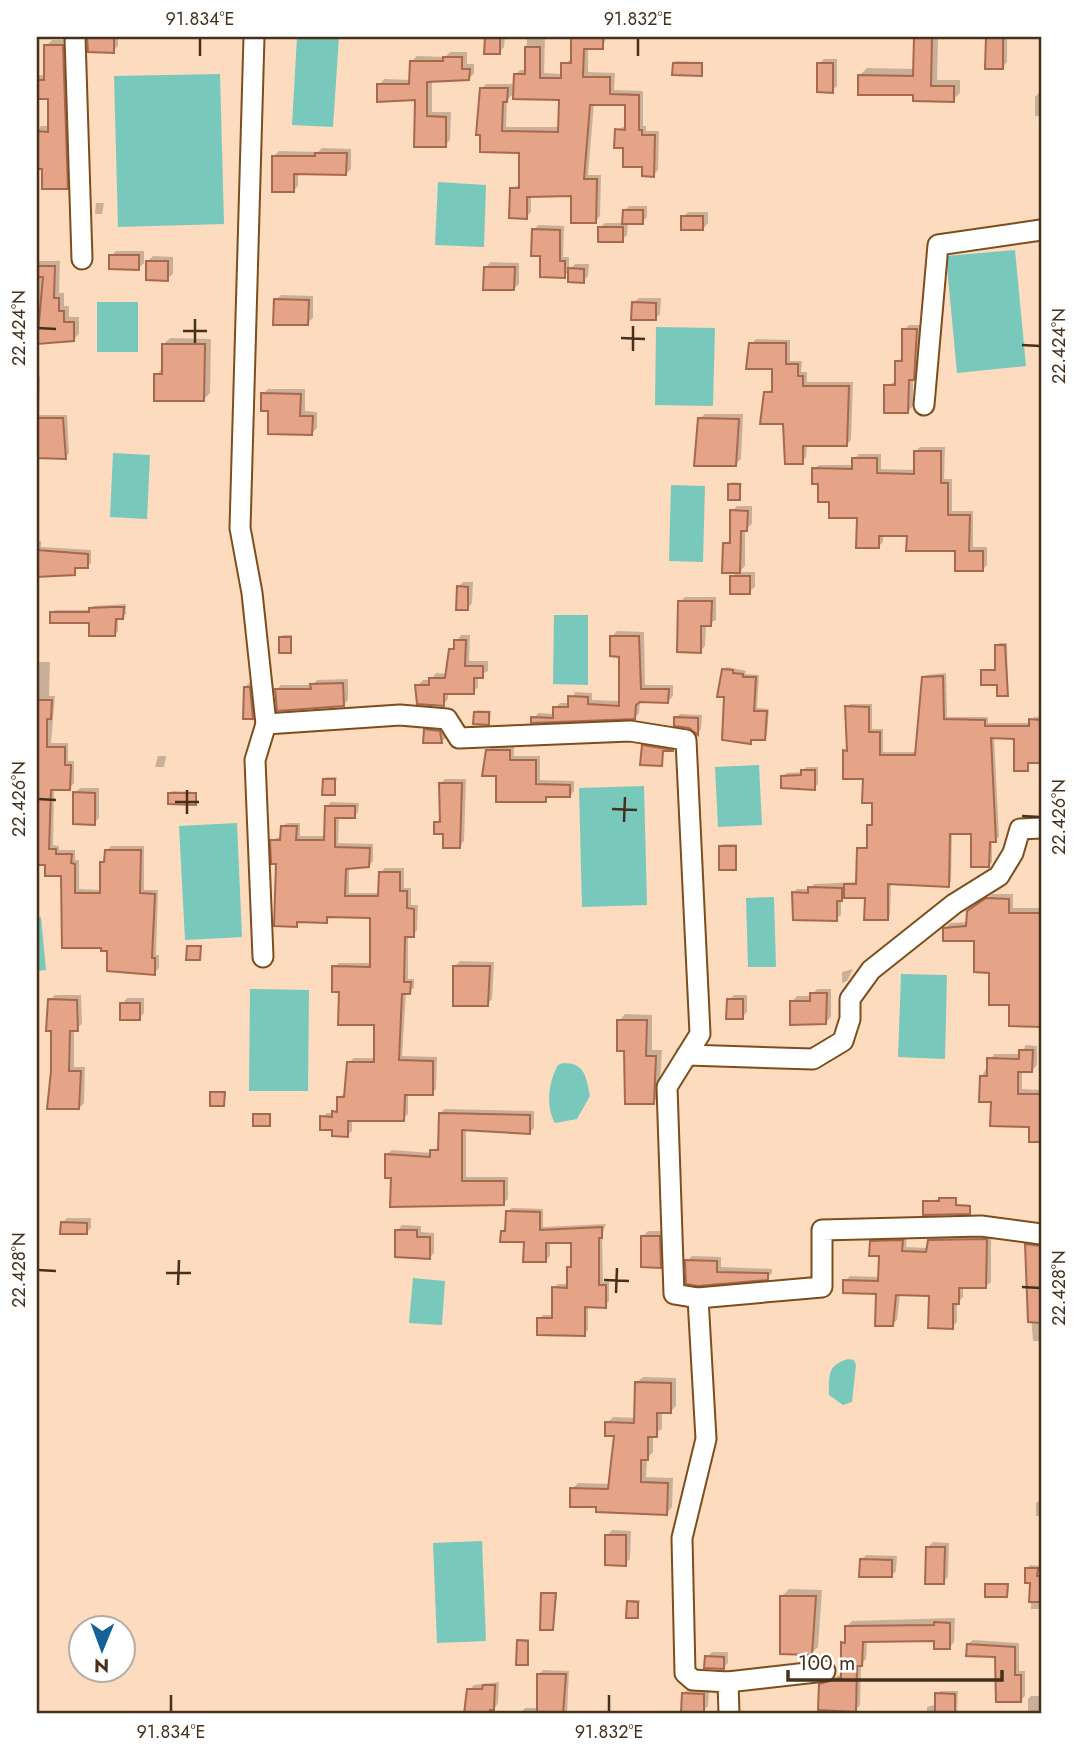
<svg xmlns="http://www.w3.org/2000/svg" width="1078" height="1751" font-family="Jost,sans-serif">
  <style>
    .water { fill: #79c8bc }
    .shadow { fill: #0003; fill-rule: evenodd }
    .building { fill: #e5a387; stroke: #a6694e; stroke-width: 2 }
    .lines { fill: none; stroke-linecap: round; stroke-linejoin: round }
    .minor-casing { stroke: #7c4e1d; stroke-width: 23 }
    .minor { stroke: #fff; stroke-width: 19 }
    .ticks { fill: none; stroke: #45301c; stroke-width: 2.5 }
    .neatline { fill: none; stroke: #45301c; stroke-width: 2.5 }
    .ticks-label { font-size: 18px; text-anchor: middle; fill: #45301c }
  </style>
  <rect width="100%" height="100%" fill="#fcdbbe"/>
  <g class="water">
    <polygon points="297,37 339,37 333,127 292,125"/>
    <polygon points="220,74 224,224 118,227 114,76"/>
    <polygon points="438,182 486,185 484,247 435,245"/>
    <polygon points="1015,250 1026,366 957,373 946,256"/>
    <rect x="97" y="302" width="41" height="50"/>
    <polygon points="656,327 715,328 713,406 655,405"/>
    <polygon points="113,453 150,455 147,519 110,517"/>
    <polygon points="671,485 705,486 703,562 669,561"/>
    <polygon points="554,615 588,615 588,685 553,684"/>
    <polygon points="759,765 762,825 718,827 715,767"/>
    <polygon points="644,786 647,905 582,907 579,788"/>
    <polygon points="237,823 242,937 185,940 179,826"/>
    <polygon points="774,897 776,967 748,967 746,898"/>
    <polygon points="37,917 41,917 46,970 37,971"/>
    <polygon points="901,974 947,975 945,1059 898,1057"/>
    <polygon points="250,989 309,990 308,1091 249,1091"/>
    <path d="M563,1063C585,1063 586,1076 590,1096L577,1119L555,1123C545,1106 549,1081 558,1065Z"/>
    <polygon points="413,1278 445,1281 442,1325 409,1323"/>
    <path d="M848,1359L854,1360L856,1365L852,1402L843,1405L829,1395C829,1376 827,1365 848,1359Z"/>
    <polygon points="482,1541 486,1641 437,1643 433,1543"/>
  </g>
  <g class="shadow">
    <polygon points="89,37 118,37 118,46 113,51 89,51"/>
    <polygon points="486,37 505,37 504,47 499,52 486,52"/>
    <path d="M527,37H545L544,73L563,74V64L572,59L573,37H607L602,47H588V72L615,73L614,90L643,91V126H646V131H659L658,170L653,175L625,146L617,130L627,125V104L594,103L588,175H601L600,216L595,221L573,194L531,195V212L526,217L512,189L520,184L521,151L481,150V89L486,84H515V75L520,70H526ZM515,92L561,98L560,127H506L507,100Z"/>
    <polygon points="915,37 938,37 937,80 960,80 960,93 953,100 915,94 860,75 867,68 915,69"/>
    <polygon points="987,37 1007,37 1007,62 1002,68 987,68"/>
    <polygon points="52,40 68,40 73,182 67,187 44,168 37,169 37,131 41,126 50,126 50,97 37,98 37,75 46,75 46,46"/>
    <polygon points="450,52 467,52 467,64 474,64 474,73 469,79 432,80 432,112 451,112 450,140 445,146 416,145 417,99 379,85 384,79 411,80 411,62 417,56 445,57"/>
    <polygon points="824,59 837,59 837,86 832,91 819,64"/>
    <polygon points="676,61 703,62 703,72 701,74 674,63"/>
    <polygon points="1041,91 1041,116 1035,116 1035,97"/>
    <polygon points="322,148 351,149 351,169 346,174 298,173 298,186 293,191 274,156 279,151 318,152"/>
    <polygon points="96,203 104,203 102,214 95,214"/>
    <polygon points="629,206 647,206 647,217 642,222 628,222 627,235 622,240 600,228 605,223 624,223 624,211"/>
    <polygon points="688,212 708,212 708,223 703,229 683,217"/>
    <polygon points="538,225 564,226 563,257 569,257 569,270 575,264 589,264 588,276 583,281 570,270 564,276 542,254 534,230"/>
    <polygon points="116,251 144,251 144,263 139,268 111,256"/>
    <polygon points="153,256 173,257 173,274 167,279 148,261"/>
    <polygon points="37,261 60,261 59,293 64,293 64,306 69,306 69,317 79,317 79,334 73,340 37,342"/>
    <polygon points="491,262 519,263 519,284 513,289 485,268"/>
    <polygon points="281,295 313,296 313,318 307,323 276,300"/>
    <polygon points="639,298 661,298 660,314 655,319 633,303"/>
    <polygon points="909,325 921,325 918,373 913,378 913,406 908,411 886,386 896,381 897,362 903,357 904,330"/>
    <polygon points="170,338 211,339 210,393 204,399 156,375 162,369 164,344"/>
    <polygon points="756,339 790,340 790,361 802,361 801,372 807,372 807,382 853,382 851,440 846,445 807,444 806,457 802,462 785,422 766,393 774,388 774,368 751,344"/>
    <polygon points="37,377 40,377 39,415 67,415 69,453 66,457 37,456"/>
    <polygon points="268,389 305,389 305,411 317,412 317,428 312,433 270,410 263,394"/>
    <polygon points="705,414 743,414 741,459 735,464 699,419"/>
    <polygon points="920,447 945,447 944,479 952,479 952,511 973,511 973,547 987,547 987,565 982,570 957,550 908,534 883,534 883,542 878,547 859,517 830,500 814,469 819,465 854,465 854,459 859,454 881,454 881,469 915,470 915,452"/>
    <polygon points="732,482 742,483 740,498 730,484"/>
    <polygon points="737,506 752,506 752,524 745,529 745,566 739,572 755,572 755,587 749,592 732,577 738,571 724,544 732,539 732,511"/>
    <polygon points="37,541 41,541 41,547 91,550 91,563 87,567 78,566 74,573 37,575"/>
    <polygon points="463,582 473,582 472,603 467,609 458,587"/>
    <polygon points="685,597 716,597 716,620 706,625 705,646 700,651 680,602"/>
    <polygon points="126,604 126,614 118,617 118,631 115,634 91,622 52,613 55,610 90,610 94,606"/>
    <polygon points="617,631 644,632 645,685 673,685 673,696 668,701 640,701 639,713 634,718 533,721 538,713 555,714 555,708 560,703 570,703 575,692 592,693 592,700 620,701 621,655 612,636"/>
    <polygon points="283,635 292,635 290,651 281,637"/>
    <polygon points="461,635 470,635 469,661 488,661 488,671 478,676 478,687 473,692 448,692 448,699 443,705 417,686 423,680 431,680 436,673 448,674 451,650"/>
    <polygon points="999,643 1007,643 1008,694 982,671 996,669"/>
    <polygon points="37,662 50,662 49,696 55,696 51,743 68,743 68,761 74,761 74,783 69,788 54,788 53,845 59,846 59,850 75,850 75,860 79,860 79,889 102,890 102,862 106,858 106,851 111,846 144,846 144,890 158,890 156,955 159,955 159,968 154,973 109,950 63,874 47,863 37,863"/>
    <polygon points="727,667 746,671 745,674 759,675 757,708 769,709 767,735 764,739 754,738 750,742 726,696 723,670"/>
    <polygon points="946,673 947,717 988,717 988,723 1031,723 1034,717 1041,717 1041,761 1031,761 1027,769 1016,737 994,737 999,837 992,840 992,862 989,866 973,832 952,832 951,881 948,885 891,882 890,915 887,918 867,896 845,896 841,900 841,915 836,919 793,893 797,889 810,889 814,884 858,882 859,849 869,846 873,802 864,778 845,751 848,747 847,707 850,704 872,704 872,729 883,729 883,752 917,752 924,678 927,675"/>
    <polygon points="348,679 348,700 343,705 276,690 281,685 312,685 317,680"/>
    <polygon points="250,682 254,682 257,712 252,718 245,687"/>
    <polygon points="477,710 491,711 490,721 488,723 475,712"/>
    <polygon points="680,714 702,715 701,729 698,733 676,718"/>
    <polygon points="430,725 445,726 447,737 442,741 425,741 425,730"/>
    <polygon points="647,743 674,747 665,749 661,764 643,746"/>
    <polygon points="492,746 514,747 514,756 540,756 540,780 574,781 574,791 570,796 550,795 546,800 498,775 484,775 484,761"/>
    <polygon points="158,756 166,756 164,767 155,767"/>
    <polygon points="806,767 818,767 818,784 814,788 783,777 787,773 803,772"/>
    <polygon points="326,777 337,777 334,793 324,780"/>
    <polygon points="445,779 466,779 464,841 459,846 436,823 441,817 440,784"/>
    <polygon points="80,788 99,788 99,818 94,823 75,793"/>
    <polygon points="172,791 197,792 197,801 195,803 170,793"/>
    <polygon points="331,802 359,803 358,812 354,817 339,817 338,843 373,844 373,861 369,866 349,867 349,893 380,893 380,873 385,868 404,868 404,888 411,888 411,905 418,905 417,931 408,935 408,979 414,979 414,988 406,992 402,1056 437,1057 436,1089 432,1093 408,1093 408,1114 403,1119 352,1119 352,1131 347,1135 333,1129 322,1117 327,1113 333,1113 338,1108 339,1097 346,1093 349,1062 354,1058 375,1058 376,1023 340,990 334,967 339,963 372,963 372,916 331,916 326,921 300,920 296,925 272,840 282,836 282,827 287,823 300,823 300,836 326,836 326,807"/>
    <polygon points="723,844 737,844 735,868 721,846"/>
    <polygon points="1041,887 1041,1025 1011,1024 1011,1004 976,940 945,929 950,923 968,922 968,911 993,894 1013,894 1013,908 1040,908"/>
    <polygon points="191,945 202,945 200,958 188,947"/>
    <polygon points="460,961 494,962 492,999 487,1004 455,966"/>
    <polygon points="853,969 847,981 842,983 842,972"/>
    <polygon points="817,989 831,989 831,1017 826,1022 792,1002 797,996 812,996"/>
    <polygon points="55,995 81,995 82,1024 74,1029 74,1067 85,1067 84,1103 79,1108 53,1071 50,1000"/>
    <polygon points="734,995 747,995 747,1012 742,1017 729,1000"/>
    <polygon points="127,998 144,998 144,1013 139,1018 122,1004"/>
    <polygon points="625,1014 652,1015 652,1050 662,1050 659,1096 653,1102 626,1049 619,1021"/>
    <polygon points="1026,1045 1037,1046 1037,1065 1032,1070 1022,1070 1022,1089 1041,1090 1041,1141 1031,1141 1031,1125 993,1100 982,1076 994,1054 1021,1054"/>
    <polygon points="214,1091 226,1091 224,1105 212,1093"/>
    <polygon points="445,1109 534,1111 534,1128 530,1132 466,1129 466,1177 508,1177 508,1199 503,1203 392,1177 387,1154 392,1150 432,1153 440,1146 440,1113"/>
    <polygon points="257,1113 271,1113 271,1123 269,1125 255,1115"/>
    <polygon points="957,1197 957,1204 971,1205 969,1212 925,1201"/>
    <polygon points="512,1208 543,1209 543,1227 606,1224 602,1235 603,1282 609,1282 609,1301 605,1306 588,1305 588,1330 584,1334 539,1319 543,1315 553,1315 553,1288 558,1284 569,1284 573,1241 550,1241 550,1256 546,1260 525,1241 502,1231 507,1226 507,1212"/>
    <polygon points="67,1218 91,1218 91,1228 86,1233 62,1223"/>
    <polygon points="402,1225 421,1226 421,1232 434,1233 434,1253 429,1258 397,1231"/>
    <polygon points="648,1231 664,1231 665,1261 660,1266 643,1236"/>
    <polygon points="991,1235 991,1282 986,1286 963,1286 963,1297 957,1303 957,1322 952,1327 930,1295 900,1294 897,1320 892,1324 878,1292 845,1281 850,1276 880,1277 881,1254 871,1242 876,1237 907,1236 906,1247 928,1248 934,1236"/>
    <polygon points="1030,1241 1041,1243 1041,1341 1033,1341 1026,1245"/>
    <polygon points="692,1256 721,1257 721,1267 772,1269 772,1273 767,1278 699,1284 687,1261"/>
    <polygon points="643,1377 676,1378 676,1406 670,1412 662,1411 662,1429 653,1435 653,1452 647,1459 646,1477 673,1478 672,1507 667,1513 598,1506 572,1489 578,1483 610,1484 616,1434 607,1423 613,1417 636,1418 637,1382"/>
    <polygon points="1040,1500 1041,1516 1036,1516 1036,1503"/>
    <polygon points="612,1530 631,1531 630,1559 625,1564 607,1536"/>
    <polygon points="933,1542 949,1543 948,1577 943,1582 928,1547"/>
    <polygon points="866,1555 897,1556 896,1571 891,1576 861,1560"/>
    <polygon points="1030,1565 1040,1566 1041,1609 1031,1609 1032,1581 1027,1568"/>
    <polygon points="989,1583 1009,1583 1008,1593 1006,1595 987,1585"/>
    <polygon points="789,1589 822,1590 818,1647 811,1653 782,1596"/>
    <polygon points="545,1592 557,1592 553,1628 543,1594"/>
    <polygon points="631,1600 640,1600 637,1617 629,1602"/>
    <polygon points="955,1618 954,1642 949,1648 936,1639 867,1640 866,1659 861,1664 860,1705 855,1710 820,1685 826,1679 842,1675 843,1643 847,1639 847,1626 852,1621"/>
    <polygon points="520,1639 529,1639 527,1663 518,1641"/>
    <polygon points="973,1640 1019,1643 1019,1671 1025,1671 1025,1696 1020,1701 997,1656 968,1644"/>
    <polygon points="712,1652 728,1652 728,1663 723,1668 707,1657"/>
    <polygon points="543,1670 569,1671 567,1714 520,1714 525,1708 538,1708 539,1674"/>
    <polygon points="499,1682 498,1703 491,1714 462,1714 466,1708 469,1690 474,1685"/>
    <polygon points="688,1689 709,1690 708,1706 702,1712 722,1714 697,1714 700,1711 683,1694"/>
    <polygon points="940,1691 958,1691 957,1714 927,1714 927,1707 937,1704"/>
    <polygon points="1031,1696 1041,1696 1041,1714 1028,1714 1028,1699"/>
  </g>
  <g class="building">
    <polygon points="87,37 114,37 114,53 88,52"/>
    <polygon points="485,37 500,37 500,54 484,54"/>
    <polygon points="571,37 603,37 603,49 584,49 583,77 610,77 610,94 639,95 639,130 642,130 642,135 655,135 654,177 642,176 642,167 623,167 623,148 614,148 615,129 625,130 625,105 590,105 584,179 597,179 596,223 571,223 571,196 527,197 527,219 509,218 510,188 519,188 519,153 480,152 480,135 476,135 480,88 508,88 507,102 503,102 502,131 558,132 559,100 513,99 514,74 525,74 525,47 540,47 540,78 561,78 561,63 571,63"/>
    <polygon points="914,37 932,37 931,86 954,86 954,102 913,101 913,95 858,95 858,75 913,76"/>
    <polygon points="986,37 1003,37 1003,69 985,69"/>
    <polygon points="44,45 63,45 68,189 42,189 42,169 37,169 37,131 48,132 48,99 37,99 37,80 44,80"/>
    <polygon points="443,57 462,57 462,69 470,69 469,80 427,82 427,116 446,117 446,147 414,147 415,100 377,102 377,84 409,84 410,61 443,61"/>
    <polygon points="673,63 702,63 702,76 672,75"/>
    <polygon points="817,63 833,63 833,93 817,92"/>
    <polygon points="315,153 347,153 346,175 294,174 294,192 272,192 272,156 315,156"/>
    <polygon points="623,210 643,210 643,224 622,224"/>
    <rect x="681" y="216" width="22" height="14"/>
    <rect x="598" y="227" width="25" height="15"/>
    <polygon points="532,229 560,230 560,261 565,261 565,278 540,277 540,256 531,256"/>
    <polygon points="109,255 139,255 139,270 109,269"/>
    <polygon points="146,261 168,261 168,281 146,280"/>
    <polygon points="37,266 55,266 54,298 59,298 59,311 64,311 64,322 74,322 74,341 37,344 43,277 37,277"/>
    <polygon points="484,267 515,267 514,290 483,290"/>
    <polygon points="568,268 584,269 584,283 568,282"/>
    <polygon points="274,299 309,300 308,325 273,325"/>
    <polygon points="632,302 656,303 656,320 631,320"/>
    <polygon points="902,329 917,329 914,380 909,380 908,413 884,413 884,385 895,385 895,361 902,361"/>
    <polygon points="749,343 786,343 786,364 798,364 798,376 803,376 803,386 849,386 847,446 803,446 803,464 785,464 783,424 760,424 764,392 772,392 772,369 746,369"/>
    <polygon points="162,344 205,344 204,401 154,401 154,374 162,374"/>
    <polygon points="261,393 301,394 300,416 313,416 312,435 268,434 268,411 261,411"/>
    <polygon points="37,418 63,418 66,459 37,458"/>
    <polygon points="698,418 739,419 736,466 694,466"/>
    <polygon points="914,451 941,451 941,483 948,483 948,515 970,515 969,551 983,551 983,571 955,571 955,551 906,551 907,536 879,536 879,548 856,548 857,518 829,518 829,502 818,502 818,484 812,484 812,468 852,469 852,458 877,458 877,473 914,474"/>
    <rect x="728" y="484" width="12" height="16"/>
    <polygon points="730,510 748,511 747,531 741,531 740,573 722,573 723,543 730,543"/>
    <polygon points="37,550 88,554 88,568 75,568 75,575 37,577"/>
    <rect x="730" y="576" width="20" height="18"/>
    <polygon points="457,586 468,587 468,610 456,610"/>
    <polygon points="678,601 712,601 711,626 701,626 701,653 677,652"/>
    <polygon points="112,607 124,607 123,619 116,619 115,636 89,636 89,623 50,623 50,612 89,612 89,608"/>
    <polygon points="610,636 639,636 641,689 669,689 668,703 640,702 636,705 635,719 531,723 531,717 553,718 553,707 568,707 568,696 588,697 588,704 619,706 619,657 610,656"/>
    <rect x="279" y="637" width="12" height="16"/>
    <polygon points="454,640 466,640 465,666 483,666 483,678 474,678 474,694 444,694 444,706 417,704 415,685 429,685 429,678 445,678 449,649 454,649"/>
    <polygon points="995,645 1005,645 1008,696 997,696 997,685 981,685 981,670 995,670"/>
    <polygon points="722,669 733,670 733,673 743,674 743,677 756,677 754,711 767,711 765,740 751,740 751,744 722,740 724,697 717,697"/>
    <polygon points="943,676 944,719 985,720 985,726 1029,726 1029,719 1041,720 1041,763 1028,763 1028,771 1014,771 1014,739 991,738 996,842 990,842 989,867 971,867 971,834 950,834 949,887 888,884 888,920 864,920 865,898 844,898 844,884 856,884 857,848 867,848 867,825 872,825 872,803 862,803 863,779 843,779 843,750 847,751 845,706 869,707 869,732 880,732 880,755 915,755 922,677"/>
    <polygon points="343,683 344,706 277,711 275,689 311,689 310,684"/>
    <polygon points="244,687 250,687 253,719 243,719"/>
    <polygon points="37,700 52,700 51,719 47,719 47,747 65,747 65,765 71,765 70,790 51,790 49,849 56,849 56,854 72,854 71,863 75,864 75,893 100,893 100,862 104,862 105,850 141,850 140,893 155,894 152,958 155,958 155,975 107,971 107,951 101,951 101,948 62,948 61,876 45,876 45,865 37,865"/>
    <polygon points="474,712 489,712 489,725 473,724"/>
    <polygon points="674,717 698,718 698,735 689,728 674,726"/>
    <polygon points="424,729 440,731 442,743 423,743"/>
    <polygon points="642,745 673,750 673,751 663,751 662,766 640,765"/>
    <polygon points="486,750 510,750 510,760 536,760 536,784 570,785 570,797 546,797 546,802 496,802 496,776 482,776"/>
    <polygon points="801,770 815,770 815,790 781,788 781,776 801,775"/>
    <polygon points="323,779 335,779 335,795 322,795"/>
    <polygon points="439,783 462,783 460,848 443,848 443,834 434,834 434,822 440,822"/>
    <polygon points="73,792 95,793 95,825 73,824"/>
    <polygon points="168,793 196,793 196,805 168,804"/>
    <polygon points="325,806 355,806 355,818 335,818 335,847 370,848 369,867 346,869 345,896 378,896 379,872 400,872 400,891 407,891 407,908 414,909 414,937 405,937 404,982 411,982 410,994 402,994 399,1060 433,1061 433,1095 405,1095 404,1121 348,1121 348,1137 332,1136 332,1130 320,1130 320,1116 332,1117 332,1111 337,1112 337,1097 344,1097 347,1062 374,1062 374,1025 338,1025 339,992 332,992 332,966 370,967 370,918 327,917 327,923 297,922 297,927 274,926 276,864 271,864 270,840 280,840 281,826 297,826 296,840 324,840"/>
    <rect x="719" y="846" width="17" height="24"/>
    <polygon points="808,887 842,888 842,901 837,901 837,921 793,920 792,892 808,893"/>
    <polygon points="986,898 1009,899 1009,913 1041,913 1041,1027 1009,1026 1009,1005 989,1005 989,973 974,972 974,941 943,941 943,928 966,926 967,911"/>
    <polygon points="187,946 201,946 200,960 186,960"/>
    <polygon points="453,966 490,966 488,1006 453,1006"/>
    <polygon points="810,993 827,993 826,1024 790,1025 790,1001 810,1001"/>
    <polygon points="48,999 77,1000 78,1031 70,1031 69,1071 81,1071 79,1109 47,1109 51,1071 51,1031 46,1031"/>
    <polygon points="727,999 743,999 743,1019 726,1019"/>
    <rect x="120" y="1003" width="20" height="17"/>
    <polygon points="617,1020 647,1020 646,1056 656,1056 654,1104 625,1104 624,1051 617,1051"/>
    <polygon points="1019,1050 1033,1050 1032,1072 1018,1072 1018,1094 1041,1094 1041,1142 1029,1142 1029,1127 990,1126 991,1102 979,1102 980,1076 987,1076 987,1058 1019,1059"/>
    <polygon points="210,1092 225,1092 224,1106 210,1106"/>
    <polygon points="439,1113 530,1115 530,1134 462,1130 462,1181 504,1181 504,1205 390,1207 391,1178 385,1178 385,1154 430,1157 430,1150 438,1150"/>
    <rect x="253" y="1114" width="17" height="12"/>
    <polygon points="939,1198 956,1198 956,1205 970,1206 970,1214 923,1215 923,1201 939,1201"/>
    <polygon points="506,1211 540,1212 540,1230 602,1227 602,1238 599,1238 599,1285 606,1285 606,1308 585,1307 585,1336 537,1335 537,1318 552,1318 552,1287 567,1288 567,1267 571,1267 571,1243 546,1243 546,1262 523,1262 524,1242 500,1242 501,1231 505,1231"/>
    <polygon points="61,1222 87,1223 87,1234 60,1234"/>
    <polygon points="395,1230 417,1230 417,1237 430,1237 430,1259 395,1257"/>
    <polygon points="641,1236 660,1236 661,1268 641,1267"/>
    <polygon points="987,1239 986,1288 959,1288 959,1304 953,1304 953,1329 928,1328 929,1296 896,1295 893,1326 875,1326 876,1294 843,1293 843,1280 878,1281 879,1256 869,1256 870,1241 903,1240 902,1251 926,1252 928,1240"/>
    <polygon points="1025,1244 1041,1246 1041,1323 1028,1322"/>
    <polygon points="685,1260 717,1261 717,1272 768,1273 768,1280 698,1286 686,1284"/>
    <polygon points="635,1382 671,1383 671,1413 657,1413 657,1437 648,1437 648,1460 641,1460 641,1482 668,1483 667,1515 596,1512 596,1507 570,1507 570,1488 608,1489 614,1436 605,1436 605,1422 634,1423"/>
    <polygon points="605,1535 626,1535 626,1566 605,1565"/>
    <polygon points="926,1547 945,1547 944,1584 925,1584"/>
    <polygon points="860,1559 892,1560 892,1577 859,1577"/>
    <polygon points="1025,1568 1038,1568 1037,1576 1041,1576 1041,1602 1029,1602 1030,1583 1025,1583"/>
    <polygon points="985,1584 1008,1584 1007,1597 985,1597"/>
    <polygon points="541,1593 556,1593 553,1630 540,1630"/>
    <polygon points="780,1596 816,1596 812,1655 780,1654"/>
    <polygon points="627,1601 638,1602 638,1618 626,1618"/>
    <polygon points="934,1622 950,1623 950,1649 934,1649 934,1641 863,1642 862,1666 857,1666 856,1712 818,1710 819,1684 841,1678 841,1642 845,1643 845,1626 934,1625"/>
    <polygon points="517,1640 528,1641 528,1665 516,1665"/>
    <polygon points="967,1644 1015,1647 1015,1675 1021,1675 1021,1702 996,1702 995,1657 966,1656"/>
    <polygon points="705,1656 724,1657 724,1669 704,1668"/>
    <polygon points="537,1674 566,1674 563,1714 537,1714"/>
    <polygon points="483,1685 495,1685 494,1710 490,1710 490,1714 464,1714 467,1689 482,1689"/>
    <polygon points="682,1693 704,1694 704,1713 681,1712"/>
    <polygon points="935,1693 955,1694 955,1714 935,1714"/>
  </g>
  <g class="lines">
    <g class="minor-casing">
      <g id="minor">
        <polyline points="75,37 82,259"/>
        <polyline points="254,37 240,528 252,593 266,724 255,760 263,957"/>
        <polyline points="924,405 938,245 1041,230"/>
        <polyline points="266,724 400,715 447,719 459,738 630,731 686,740 700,1034 667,1087 674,1294 698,1298"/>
        <polyline points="687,1055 813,1059 843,1041 850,1019 850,999 871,970 954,904 999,876 1013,853 1020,829 1041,828"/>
        <polyline points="728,1682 825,1671"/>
        <polyline points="729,1714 728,1682 693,1680 685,1673 682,1538 706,1439 698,1298 822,1287 822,1230 981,1226 1041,1234"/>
      </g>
    </g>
    <use href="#minor" class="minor"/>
  </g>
  <path class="ticks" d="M200,56V38M638,56V38M38,328L56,329M183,331H207M621,338L645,339M195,343V319M1022,345L1040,346M633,351V326M38,799L56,800M175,802H199M612,809L637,810M187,814V790M1022,816L1040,817M624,822L625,797M38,1270L56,1271M166,1273H191M604,1280L629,1281M178,1285L179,1260M1022,1287L1040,1288M616,1293L617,1268M171,1712V1695M609,1712V1695"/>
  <rect width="1078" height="1751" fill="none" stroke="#ffffff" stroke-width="77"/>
  <g transform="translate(102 1649) rotate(181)"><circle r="33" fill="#ffffff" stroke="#b5aca4" stroke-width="2"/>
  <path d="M0-5L12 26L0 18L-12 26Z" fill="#146295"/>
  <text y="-10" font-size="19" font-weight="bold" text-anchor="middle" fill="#45301c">N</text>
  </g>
  <path d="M788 1670v10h214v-10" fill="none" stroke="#45301c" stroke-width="3.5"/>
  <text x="798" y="1670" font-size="21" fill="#45301c" stroke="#ffffff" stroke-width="5" paint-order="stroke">100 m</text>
  <rect x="38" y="38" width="1002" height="1674" class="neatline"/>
  <g class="ticks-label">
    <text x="200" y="25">91.834°E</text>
    <text x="638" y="25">91.832°E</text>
    <text transform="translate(19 328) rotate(-90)" y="6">22.424°N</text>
    <text transform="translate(1059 346) rotate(-90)" y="6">22.424°N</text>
    <text transform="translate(19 799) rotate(-90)" y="6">22.426°N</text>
    <text transform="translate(1059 817) rotate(-90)" y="6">22.426°N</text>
    <text transform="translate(19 1270) rotate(-90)" y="6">22.428°N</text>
    <text transform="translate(1059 1288) rotate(-90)" y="6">22.428°N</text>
    <text x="171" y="1738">91.834°E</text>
    <text x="609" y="1738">91.832°E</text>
  </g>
</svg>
